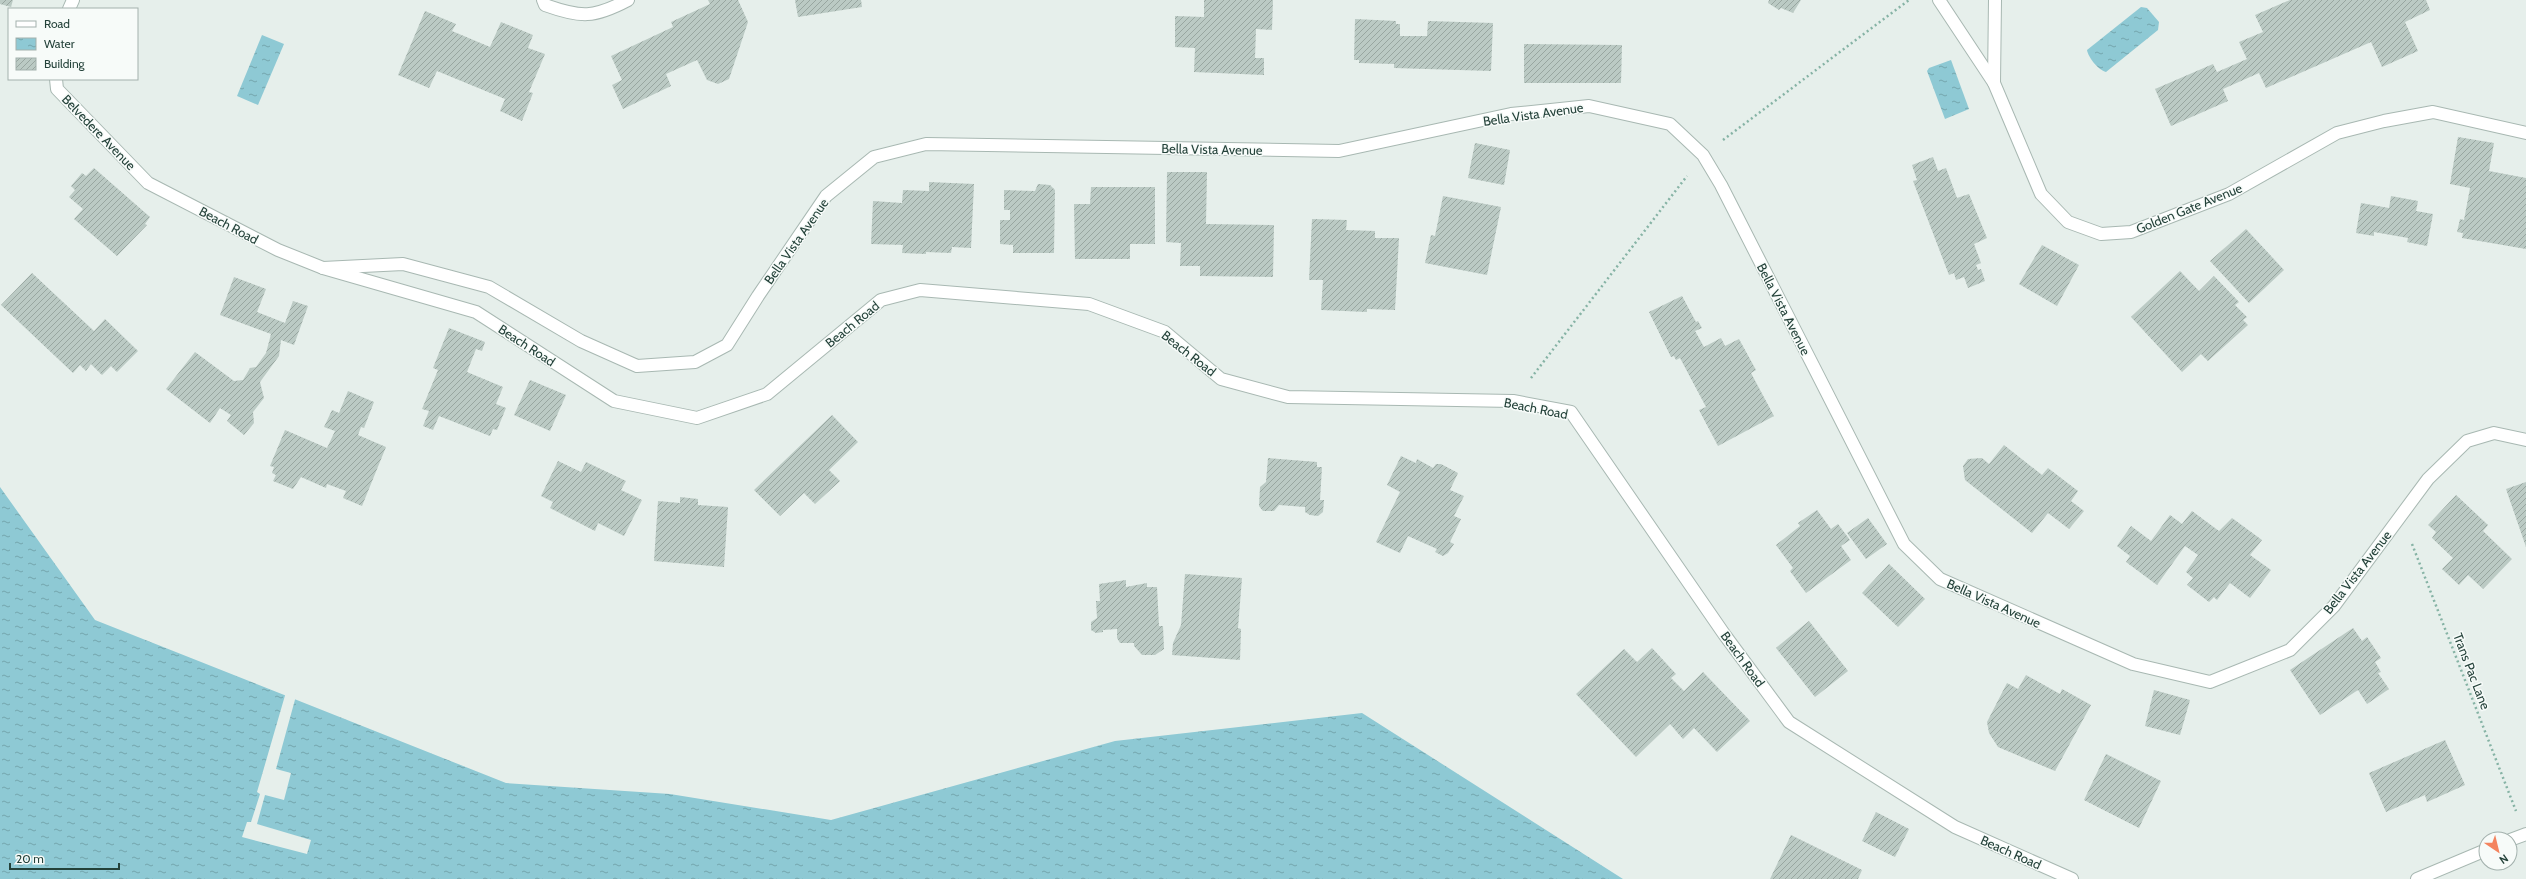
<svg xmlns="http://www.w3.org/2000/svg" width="2526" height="879" font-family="Cabin,sans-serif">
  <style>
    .water { fill: url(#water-ripples) }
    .pier { fill: #e6efeb }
    .building { fill: url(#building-hatch) }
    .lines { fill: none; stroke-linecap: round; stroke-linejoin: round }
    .street-casing { stroke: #a8b8b2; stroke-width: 14 }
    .path { stroke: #86b3a5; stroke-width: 2.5; stroke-dasharray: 2 3; stroke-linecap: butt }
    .street { stroke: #fff; stroke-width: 12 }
    .labels { text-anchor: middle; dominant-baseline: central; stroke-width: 3; stroke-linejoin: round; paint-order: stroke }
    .street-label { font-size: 13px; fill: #24423a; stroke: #f7fbf9 }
  </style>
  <defs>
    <pattern id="water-ripples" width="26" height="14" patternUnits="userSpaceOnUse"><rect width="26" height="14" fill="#8ec9d4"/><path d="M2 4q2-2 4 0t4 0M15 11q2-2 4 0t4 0" fill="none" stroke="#74a5ad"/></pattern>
    <pattern id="building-hatch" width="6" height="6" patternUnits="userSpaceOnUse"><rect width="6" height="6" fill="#bbcac4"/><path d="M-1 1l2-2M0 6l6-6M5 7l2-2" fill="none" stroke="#98a6a0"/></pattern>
  </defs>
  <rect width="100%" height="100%" fill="#e6efeb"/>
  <g class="water">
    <path d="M2141,7L2147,8L2159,22L2158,30L2106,72C2098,70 2088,57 2087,50Z"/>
    <polygon points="262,35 284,44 258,105 237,96"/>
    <polygon points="1951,60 1969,109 1945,119 1927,71 1929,68"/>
    <polygon points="0,487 95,620 506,783 670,794 831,820 1115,741 1362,713 1623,879 0,879"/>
  </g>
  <polygon class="pier" points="286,692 296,696 276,769 291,773 284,800 265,795 257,824 311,840 307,854 242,837 247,822 251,822 260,794 257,792"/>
  <g class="building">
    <polygon points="0,0 13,0 11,7 0,4"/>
    <polygon points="708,0 738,0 748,22 729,79 718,84 707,80 697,60 666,74 671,86 623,109 612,85 622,80 611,56 673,27 671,22 710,4"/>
    <polygon points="795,0 861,0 862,7 798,17"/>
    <polygon points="1204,0 1273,0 1272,30 1256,29 1255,58 1264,58 1264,75 1194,72 1195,48 1175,47 1175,16 1204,17"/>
    <polygon points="1769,0 1801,0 1793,13 1781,8 1779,10 1768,3"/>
    <polygon points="2290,0 2426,0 2430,10 2405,22 2418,51 2382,67 2371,42 2266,88 2259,73 2223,89 2228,101 2171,126 2155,89 2213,64 2217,72 2247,59 2239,42 2263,32 2255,15"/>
    <polygon points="425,11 456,24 452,31 490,47 501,22 533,35 528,48 545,54 529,92 533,93 522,121 500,111 505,99 437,71 429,88 398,75"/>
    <polygon points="1355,19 1396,21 1396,24 1400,24 1400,36 1427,36 1428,21 1493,23 1491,71 1394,68 1394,64 1359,63 1359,60 1354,60"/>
    <polygon points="1524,44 1622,45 1621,83 1524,83"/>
    <polygon points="2458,137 2494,143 2489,171 2526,178 2526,249 2462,238 2463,233 2457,232 2460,219 2464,220 2470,188 2450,184"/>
    <polygon points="1475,143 1510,150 1504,185 1468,178"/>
    <polygon points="1933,157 1938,171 1946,168 1957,198 1969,194 1987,238 1974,244 1981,263 1976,265 1978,270 1981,269 1985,281 1968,288 1964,277 1956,280 1954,273 1949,275 1913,181 1917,180 1912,165"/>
    <polygon points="94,168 150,217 145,224 147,225 117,256 74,219 83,209 69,197 75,190 71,186 82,173 86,176"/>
    <polygon points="1167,172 1207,172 1206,224 1274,225 1273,277 1200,276 1200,266 1180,266 1181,243 1166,242"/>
    <polygon points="929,182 974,184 971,248 952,247 951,253 926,252 926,254 902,253 903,245 871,244 873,201 902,203 903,190 929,191"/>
    <polygon points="1038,184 1050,185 1055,190 1054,253 1013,253 1013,245 1000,244 1000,220 1010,220 1010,210 1004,210 1004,190 1035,191"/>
    <polygon points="1091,187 1155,187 1155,244 1130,244 1130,259 1075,259 1074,204 1090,204"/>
    <polygon points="1443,196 1501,207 1487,275 1425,263 1431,235 1435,236"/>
    <polygon points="2391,196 2418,201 2416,211 2433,214 2427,246 2407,242 2408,238 2374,232 2374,236 2356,233 2361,203 2389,208"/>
    <polygon points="1312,219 1347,220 1346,230 1375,231 1375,238 1399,238 1395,310 1367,309 1367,312 1321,310 1323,280 1309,280"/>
    <polygon points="2246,229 2284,270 2249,303 2210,261"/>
    <polygon points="2042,245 2079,265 2057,306 2019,284"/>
    <polygon points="2180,271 2199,291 2214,276 2239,302 2235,305 2247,317 2243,320 2248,325 2208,361 2201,354 2182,372 2131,317"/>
    <polygon points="32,273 94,331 105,319 138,351 117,372 111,366 102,375 91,364 86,371 80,365 73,373 1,305"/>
    <polygon points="234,277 266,289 257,312 285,323 293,301 308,306 294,345 281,340 279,356 260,382 264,398 253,412 254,423 244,435 227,421 231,415 220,408 210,423 166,389 195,352 234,381 243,380 250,368 256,367 266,353 271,334 220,315"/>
    <polygon points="1682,296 1696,322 1698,321 1702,328 1695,331 1704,347 1721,338 1725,346 1739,339 1756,370 1751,373 1774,416 1718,446 1699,410 1706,407 1680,358 1676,360 1674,356 1671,357 1649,312"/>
    <polygon points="449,328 485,342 482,351 476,349 467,372 503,387 496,404 506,408 497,430 493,429 490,436 439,416 433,430 423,426 429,411 422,409 438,370 433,368"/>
    <polygon points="530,380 566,395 550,431 514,415"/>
    <polygon points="348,391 374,402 364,428 361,427 358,435 386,447 362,506 343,498 346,491 327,484 326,488 301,477 293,489 273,481 276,475 272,473 274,467 270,466 285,430 327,448 335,431 324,427 332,410 339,413"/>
    <polygon points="832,415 858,442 829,470 840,481 815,504 804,493 780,516 754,490"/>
    <polygon points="2004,445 2042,475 2048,468 2078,491 2071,501 2084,511 2069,529 2048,513 2032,533 1965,480 1963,466 1968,459 1982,458 1989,464"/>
    <polygon points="1401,456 1416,463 1417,459 1433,468 1436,464 1441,464 1458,473 1450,490 1464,496 1454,516 1461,519 1450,542 1454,544 1448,553 1443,556 1435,552 1437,549 1408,536 1400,553 1376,542 1400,492 1387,485"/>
    <polygon points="1268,458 1317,462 1317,467 1322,467 1320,500 1324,500 1323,512 1318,516 1310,515 1305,512 1305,507 1279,505 1274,511 1263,511 1259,506 1260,487 1266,482"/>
    <polygon points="558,461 581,472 586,462 626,481 621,490 642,500 624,536 598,523 595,531 550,508 553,502 541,496"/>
    <polygon points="2526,482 2526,547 2506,489"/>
    <polygon points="2456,495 2488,525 2483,531 2512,559 2483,589 2468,575 2459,585 2442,569 2453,558 2432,538 2436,532 2428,525"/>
    <polygon points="680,497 698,499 698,505 728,507 724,567 654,561 658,501 680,503"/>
    <polygon points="1817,510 1831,529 1838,524 1850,540 1841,546 1851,560 1806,593 1790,571 1793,568 1776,545 1800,526 1798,523"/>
    <polygon points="2192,511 2219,531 2232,518 2262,540 2250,555 2271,570 2250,598 2230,583 2217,600 2214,597 2209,602 2187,585 2193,578 2186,572 2198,555 2185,546 2157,585 2126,562 2130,556 2117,546 2131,526 2151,541 2170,515 2182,524"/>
    <polygon points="1868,518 1887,544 1866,559 1847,533"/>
    <polygon points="1889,564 1925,599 1898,627 1862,593"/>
    <polygon points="1185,574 1242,578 1238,628 1241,629 1240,660 1172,655 1173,643 1181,625"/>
    <polygon points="1126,580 1126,587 1147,583 1147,587 1157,587 1159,626 1163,626 1164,649 1155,655 1142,655 1134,646 1134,643 1120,643 1117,638 1117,629 1103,630 1103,632 1096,633 1091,630 1091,622 1097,618 1096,601 1100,601 1099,584"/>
    <polygon points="1809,621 1848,671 1815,697 1776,648"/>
    <polygon points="2353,628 2362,641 2367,637 2381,658 2375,662 2381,672 2378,673 2389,689 2367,704 2358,690 2320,715 2290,670"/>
    <polygon points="1652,648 1676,674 1671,678 1684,691 1703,672 1750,721 1717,752 1694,728 1683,739 1670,724 1636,757 1576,694 1624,649 1637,662"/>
    <polygon points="2026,675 2060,694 2062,689 2091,705 2055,771 1998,747 1989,733 1987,722 2007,683 2018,689"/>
    <polygon points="2154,690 2190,700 2180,735 2145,726"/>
    <polygon points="2445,740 2465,785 2427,802 2425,795 2386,812 2369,773"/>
    <polygon points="2106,754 2161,781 2139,828 2084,800"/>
    <polygon points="1876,812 1909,829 1895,857 1862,841"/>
    <polygon points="1791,835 1862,870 1858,879 1770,879"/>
  </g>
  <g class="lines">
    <g class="street-casing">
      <g id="street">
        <path d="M543,0L545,5C581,18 594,18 628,0"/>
        <polyline points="1939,0 1994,83"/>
        <polyline points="1995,0 1994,83 2041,194 2068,222 2101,234 2131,232 2229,194 2337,133 2384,121 2433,112 2526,133"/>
        <polyline points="69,9 73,0"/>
        <polyline points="56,79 57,89 148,183 278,250 323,268 476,312 614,401 697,418 767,394 881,300 920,290 1089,304 1165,332 1221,379 1288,397 1513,401 1571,412 1724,634 1789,722 1955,827 2072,879"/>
        <polyline points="323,268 403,264 489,287 581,341 637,366 695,362 727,345 758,296 826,196 874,157 926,144 1339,151 1511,114 1589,106 1670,124 1703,155 1721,185 1904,544 1940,579 2133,664 2210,682 2290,650 2334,606 2428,479 2467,441 2494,433 2526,440"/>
        <polyline points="2510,840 2526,834"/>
        <polyline points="2417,879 2486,850"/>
      </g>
    </g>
    <g class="path">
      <polyline points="1723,140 1909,0"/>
      <polyline points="1531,378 1687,176"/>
      <polyline points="2412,544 2516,811"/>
    </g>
    <use href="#street" class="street"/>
  </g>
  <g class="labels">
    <g class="street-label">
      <text transform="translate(1533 114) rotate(-8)">Bella Vista Avenue</text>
      <text transform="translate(99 132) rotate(46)">Belvedere Avenue</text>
      <text transform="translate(1212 149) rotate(1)">Bella Vista Avenue</text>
      <text transform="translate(2189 208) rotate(-22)">Golden Gate Avenue</text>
      <text transform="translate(229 225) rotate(28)">Beach Road</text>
      <text transform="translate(796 241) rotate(-55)">Bella Vista Avenue</text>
      <text transform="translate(1784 309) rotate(63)">Bella Vista Avenue</text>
      <text transform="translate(852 324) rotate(-39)">Beach Road</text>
      <text transform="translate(527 345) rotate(33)">Beach Road</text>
      <text transform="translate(1189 353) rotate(38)">Beach Road</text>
      <text transform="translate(1536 408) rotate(11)">Beach Road</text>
      <text transform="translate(2357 572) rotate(-52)">Bella Vista Avenue</text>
      <text transform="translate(1994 603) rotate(24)">Bella Vista Avenue</text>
      <text transform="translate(1743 659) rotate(54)">Beach Road</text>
      <text transform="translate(2472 671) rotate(69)">Trans Pac Lane</text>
      <text transform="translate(2011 852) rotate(24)">Beach Road</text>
    </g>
  </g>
  <rect x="8" y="8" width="130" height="72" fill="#f7fbf9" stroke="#a3b1ad"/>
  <rect x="16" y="21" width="20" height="6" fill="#ffffff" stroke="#a3b1ad"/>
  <text x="44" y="28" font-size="12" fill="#24423a">Road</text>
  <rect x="16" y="38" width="20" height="12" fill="url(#water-ripples)" stroke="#a3b1ad"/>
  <text x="44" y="48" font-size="12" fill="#24423a">Water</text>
  <rect x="16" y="58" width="20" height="12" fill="url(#building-hatch)" stroke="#a3b1ad"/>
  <text x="44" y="68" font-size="12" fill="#24423a">Building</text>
  <g transform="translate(2498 851) rotate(145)"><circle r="19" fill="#f7fbf9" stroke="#a3b1ad"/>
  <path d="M0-3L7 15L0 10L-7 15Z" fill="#f4845f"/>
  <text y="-6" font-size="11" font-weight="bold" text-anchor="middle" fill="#24423a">N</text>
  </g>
  <path d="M10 863v6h109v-6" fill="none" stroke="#24423a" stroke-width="2"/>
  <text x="16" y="863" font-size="12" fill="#24423a" stroke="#f7fbf9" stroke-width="3" paint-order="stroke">20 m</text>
</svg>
